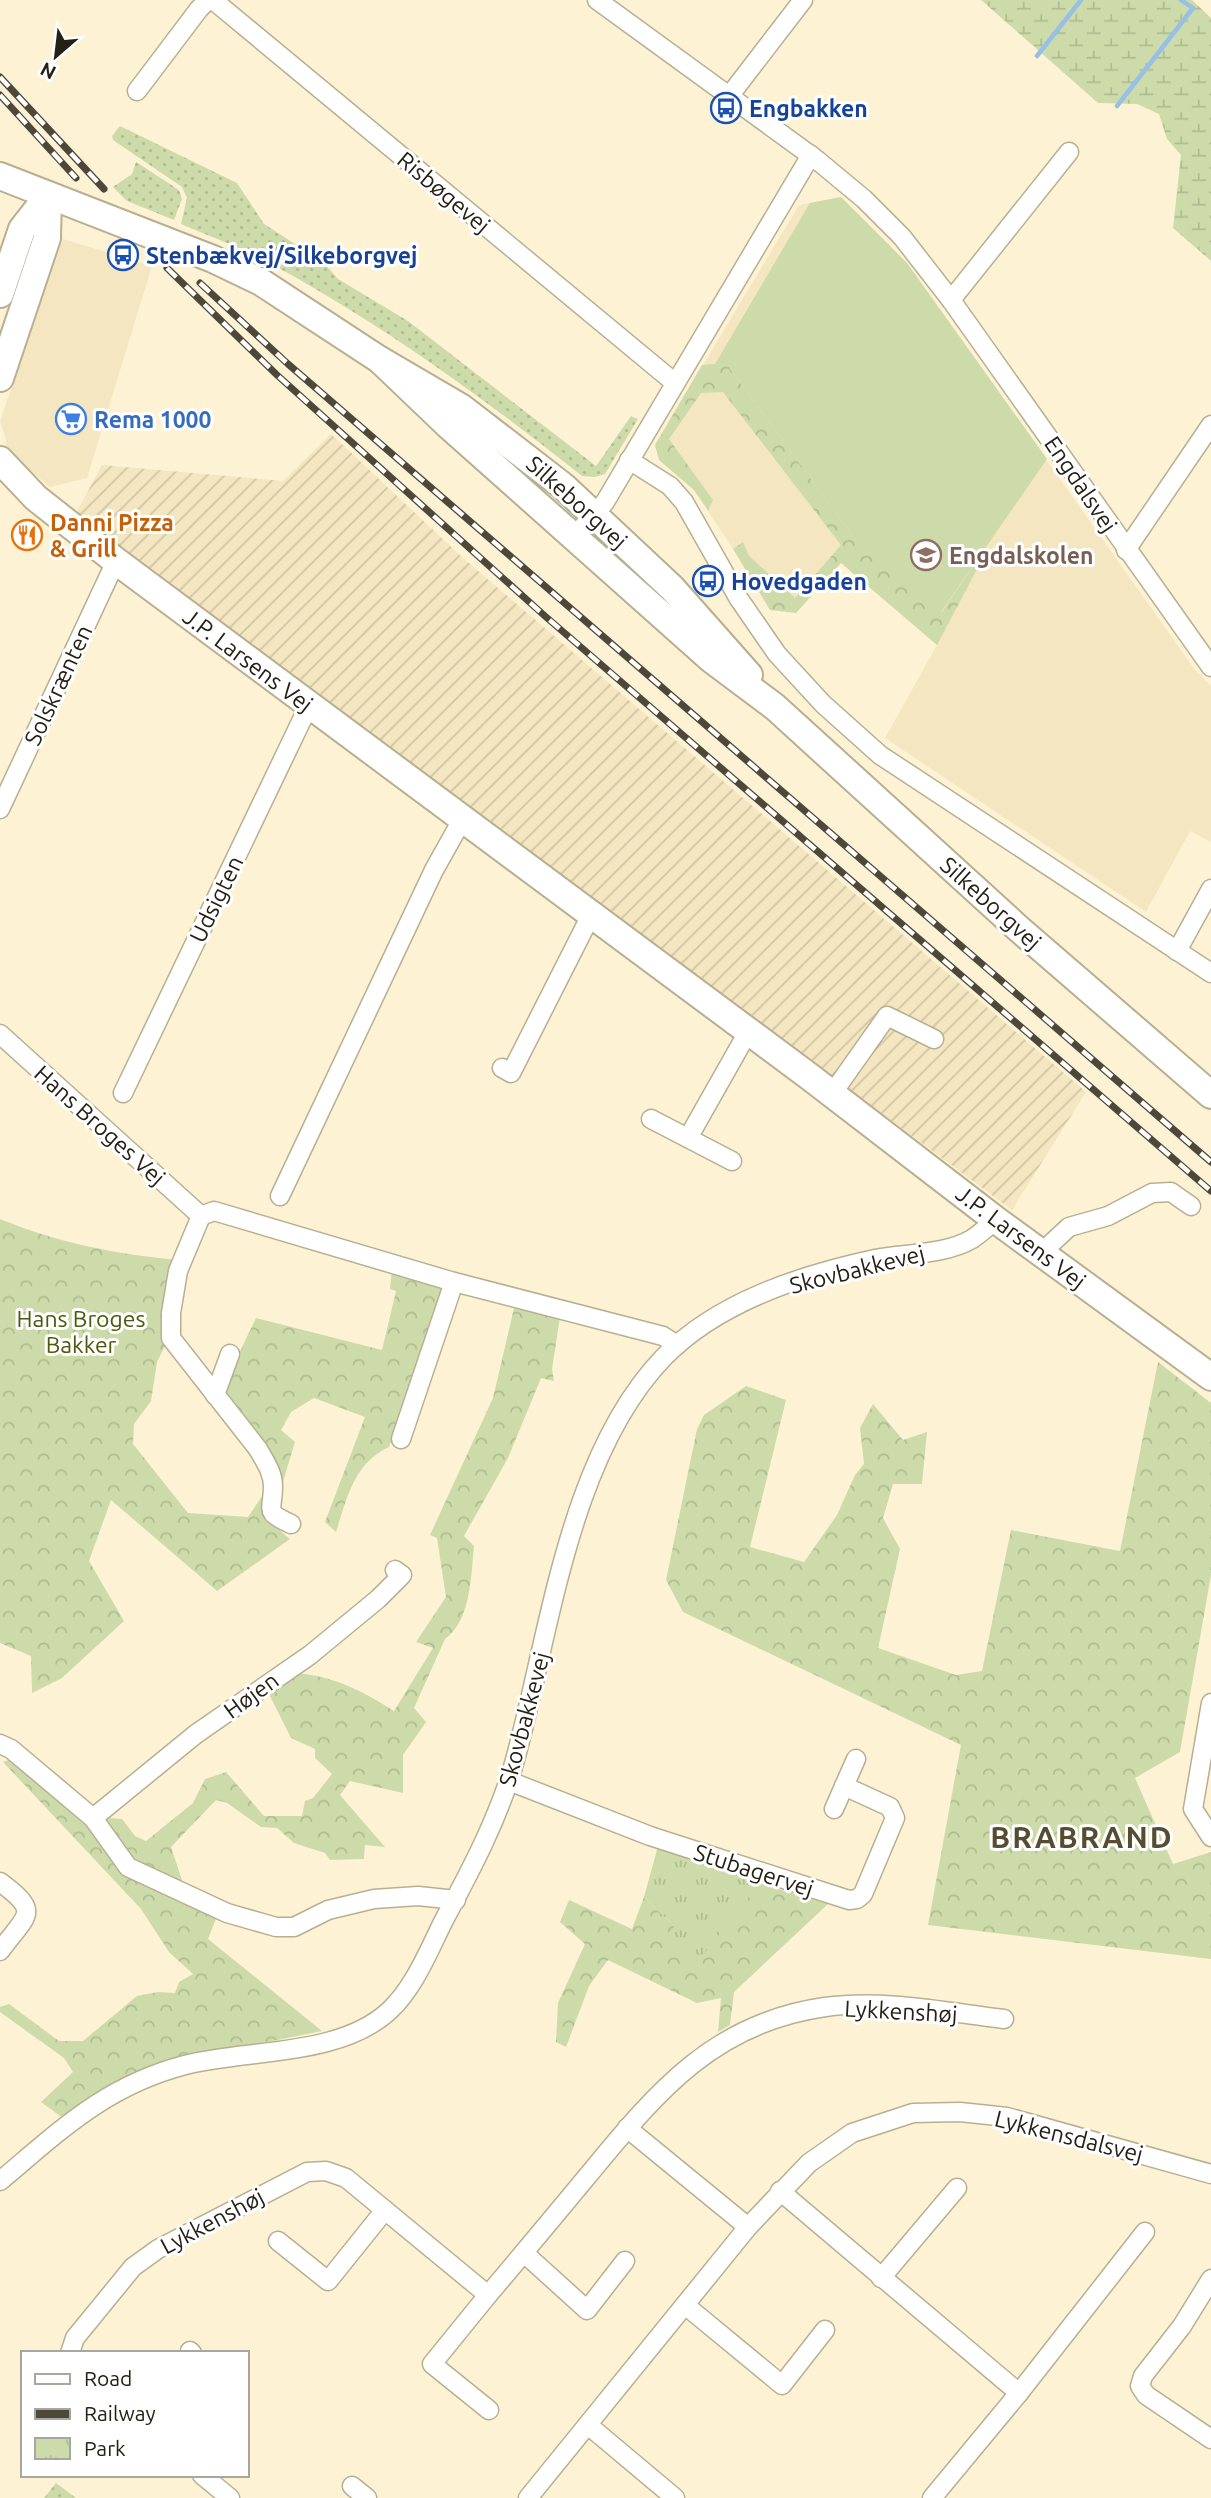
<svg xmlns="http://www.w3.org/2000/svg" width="1211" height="2498" font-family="Ubuntu,sans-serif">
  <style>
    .built { fill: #f3e6c0 }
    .industrial { fill: url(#industrial-furrows) }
    .grass { fill: url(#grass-dots) }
    .forest { fill: url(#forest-crowns) }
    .wetland { fill: url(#wetland-marsh) }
    .park { fill: url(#park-tufts) }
    .pitch { fill: #ccdba9 }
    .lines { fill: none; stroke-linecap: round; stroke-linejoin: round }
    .stream { stroke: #98bfe6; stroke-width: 4.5 }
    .street-casing { stroke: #b8af91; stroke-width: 21 }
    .secondary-casing { stroke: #b8af91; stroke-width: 30 }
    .street { stroke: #fff; stroke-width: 18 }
    .secondary { stroke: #fff; stroke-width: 26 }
    .rail-casing { stroke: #4d4839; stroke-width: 7 }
    .rail { stroke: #fff; stroke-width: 4.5; stroke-dasharray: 13; stroke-linecap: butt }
    .labels { text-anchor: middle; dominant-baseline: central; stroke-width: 6; stroke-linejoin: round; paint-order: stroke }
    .transit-label { font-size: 23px; font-weight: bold; fill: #164399; stroke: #fff; text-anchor: start }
    .street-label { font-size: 23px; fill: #242015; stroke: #fff }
    .shop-label { font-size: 23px; font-weight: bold; fill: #366cbe; stroke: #fff; text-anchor: start }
    .food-label { font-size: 23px; font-weight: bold; fill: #c56008; stroke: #fff; text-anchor: start }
    .education-label { font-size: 23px; font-weight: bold; fill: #785e54; stroke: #fff; text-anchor: start }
    .park-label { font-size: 23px; fill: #4a590b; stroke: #fff }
    .district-label { font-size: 30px; font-weight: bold; letter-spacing: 2px; fill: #554c32; stroke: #fff }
  </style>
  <defs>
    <pattern id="industrial-furrows" width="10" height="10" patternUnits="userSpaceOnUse" patternTransform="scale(1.75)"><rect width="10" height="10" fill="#f3e6c0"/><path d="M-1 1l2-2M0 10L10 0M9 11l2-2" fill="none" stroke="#d0c5a4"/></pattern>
    <pattern id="grass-dots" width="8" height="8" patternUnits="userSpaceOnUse" patternTransform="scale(1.75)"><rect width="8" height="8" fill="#ccdba9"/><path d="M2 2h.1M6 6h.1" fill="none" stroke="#afbc91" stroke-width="1.8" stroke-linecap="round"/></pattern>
    <pattern id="forest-crowns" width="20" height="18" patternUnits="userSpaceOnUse" patternTransform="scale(1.75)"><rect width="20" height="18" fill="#ccdba9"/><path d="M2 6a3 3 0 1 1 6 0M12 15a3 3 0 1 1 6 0" fill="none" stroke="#afbc91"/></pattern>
    <pattern id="wetland-marsh" width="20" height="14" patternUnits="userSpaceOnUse" patternTransform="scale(1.75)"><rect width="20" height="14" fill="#ccdba9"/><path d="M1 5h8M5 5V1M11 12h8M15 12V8" fill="none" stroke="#afbc91"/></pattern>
    <pattern id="park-tufts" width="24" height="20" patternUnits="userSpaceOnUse" patternTransform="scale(1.75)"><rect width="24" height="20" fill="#ccdba9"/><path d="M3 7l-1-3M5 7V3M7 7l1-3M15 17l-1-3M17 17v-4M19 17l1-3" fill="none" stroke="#afbc91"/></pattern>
  </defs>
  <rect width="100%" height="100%" fill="#fdf3d4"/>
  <g class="built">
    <polygon points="841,197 907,263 1195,670 1211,686 1211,842 1190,831 1146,912 885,738 937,645 841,563 796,613 741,561 694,490 659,460 655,445 799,205"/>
    <polygon points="63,239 152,266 87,478 50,487 6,450 6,440 0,421"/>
  </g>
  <polygon class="industrial" points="331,434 463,558 1086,1092 1012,1210 75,515 102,465 283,481"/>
  <g class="grass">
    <path d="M120,126L237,183L264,224L323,262L338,279L408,321L596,466L631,416L638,419L605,474L595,477L582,476C481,396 378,321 264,260C238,246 208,236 181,224L187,198L182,187L113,140L112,136Z"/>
    <polygon points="136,162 179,190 182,199 174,220 127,201 113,187 132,174"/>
    <polygon points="56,2483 76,2498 44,2498"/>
  </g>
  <g class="forest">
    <polygon points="715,364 728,366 861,547 942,612 984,550 986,552 937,645 841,563 796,613 770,610 733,549 743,542 749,556 795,598 841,545 723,392 701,393 669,439 713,500 708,510 694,490 659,460 655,445 702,365"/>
    <path d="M0,1219C59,1243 115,1254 178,1260L168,1340L157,1362L151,1401L134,1424L133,1444L188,1513L248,1517L265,1492L266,1519L290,1539L217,1591L111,1500L89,1561L124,1621L62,1678L32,1693L31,1656L0,1643Z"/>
    <path d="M392,1270L439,1285L443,1296L389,1447C354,1463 347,1498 336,1532L325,1522L365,1417L314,1398L291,1412L281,1430L295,1442L282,1485L219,1395L256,1318L382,1350L396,1291L390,1289Z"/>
    <path d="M514,1308L560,1317L552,1369L554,1381L541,1378L508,1458L464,1536L474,1546C471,1575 471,1621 445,1639L414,1708L426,1722L403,1755V1793L350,1781L340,1795L385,1847L365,1845L364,1859L330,1860L325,1853L294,1843L277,1828L261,1827L227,1803L216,1800L171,1847L184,1886L137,1868L106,1822L110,1818L122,1819L135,1836L146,1841L193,1803L205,1779L226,1772L264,1816H302L305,1801L313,1798L332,1774L315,1758V1749L291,1738L270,1696L294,1673C332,1675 363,1691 394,1711L433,1648L416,1642L446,1597L437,1538L430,1535L493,1398Z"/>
    <polygon points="1158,1362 1211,1403 1211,1575 1180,1752 1135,1778 1173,1864 1211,1852 1211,1959 928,1925 961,1745 683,1612 666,1580 697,1429 704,1415 746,1386 786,1400 750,1547 804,1562 837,1515 855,1475 864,1464 860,1428 873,1404 903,1440 927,1432 922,1484 893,1484 883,1518 900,1549 878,1648 956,1675 982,1671 1011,1530 1120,1551"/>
    <polygon points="14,1758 75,1810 129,1872 218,1914 208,1939 322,2031 159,2064 109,2087 63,2118 41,2102 73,2072 64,2058 0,2012 0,2007 9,2004 59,2041 83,2041 137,1996 158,1992 175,1993 179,1982 193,1974 169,1952 141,1909 3,1762"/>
    <polygon points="759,1883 828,1904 734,1992 730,2025 718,2032 721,1998 697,2003 608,1960 589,1986 566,2047 556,2042 558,2003 585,1944 560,1922 569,1900 632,1929 644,1897 674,1926 699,1959"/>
  </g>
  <polygon class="wetland" points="981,0 1192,0 1211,18 1211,261 1173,228 1181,155 1167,139 1159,114 1137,104 1098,103"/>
  <polygon class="park" points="658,1846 762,1880 700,1959 669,1946 674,1926 644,1897"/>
  <polygon class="pitch" points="841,197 907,263 1047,459 941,612 935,613 861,547 728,366 715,364 810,203"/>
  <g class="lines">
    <g class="stream">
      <polyline points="1037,56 1081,0"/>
      <polyline points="1117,106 1193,8 1181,0"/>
    </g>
    <g class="street-casing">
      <g id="street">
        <polyline points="213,0 675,383"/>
        <polyline points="597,0 817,160 864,199 902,237 951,300 1211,667"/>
        <polyline points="137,91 199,9 208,0"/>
        <polyline points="730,95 803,0"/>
        <polyline points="951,300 1069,152"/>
        <polyline points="629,460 670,486 684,502 739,599 777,654 823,704 880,755 1211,973"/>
        <polyline points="574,537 605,502 811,155"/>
        <polyline points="1126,550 1211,425"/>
        <polyline points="0,809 116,561"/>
        <polyline points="1177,951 1211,889"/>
        <polyline points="0,1034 201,1216"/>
        <polyline points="502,1068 511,1073 591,915"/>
        <polyline points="123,1093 309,705"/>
        <polyline points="832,1094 887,1016 934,1039"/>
        <polyline points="651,1119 732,1161"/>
        <polyline points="688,1138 748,1032"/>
        <polyline points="280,1196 434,870 462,820"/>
        <polyline points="1041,1253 1069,1227 1108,1216 1152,1193 1171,1192 1191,1206"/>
        <polyline points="215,1395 230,1354"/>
        <polyline points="401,1439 454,1282"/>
        <path d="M291,1524C263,1511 273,1512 273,1486C273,1472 264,1460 258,1449L171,1338V1313L178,1271L201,1216L214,1211L454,1282L663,1336L677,1345"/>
        <polyline points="0,1744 11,1749 93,1818 128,1867 227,1913 276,1927 294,1927 328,1910 374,1899 418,1896 456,1900"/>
        <polyline points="509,1781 650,1836 849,1900 857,1899 863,1894 895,1818 890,1807 844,1786"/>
        <polyline points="834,1809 856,1759"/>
        <polyline points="93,1818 196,1734 310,1655 378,1599 402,1575 395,1570"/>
        <polyline points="1211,1837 1193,1809 1211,1703"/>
        <path d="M0,1882C42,1913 27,1914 0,1951"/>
        <polyline points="627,2128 748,2227"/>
        <path d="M0,2181C61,2130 105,2086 185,2065C247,2049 339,2057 389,2011C414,1988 429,1950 444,1920C471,1870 500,1815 515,1760C550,1632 569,1455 664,1357C718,1302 801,1275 875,1259C905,1253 945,1255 972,1239C980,1234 988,1226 996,1220"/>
        <polyline points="780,2191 1019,2393"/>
        <polyline points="278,2241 328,2281 385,2210"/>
        <polyline points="524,2253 587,2310 625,2261"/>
        <polyline points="881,2278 957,2188"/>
        <polyline points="1211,2279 1182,2326 1143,2376 1140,2386 1146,2395 1211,2439"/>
        <polyline points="488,2295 432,2364 489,2410"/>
        <polyline points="685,2305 782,2385 825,2330"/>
        <polyline points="190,2351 192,2353"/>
        <path d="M70,2353L75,2338L133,2267L158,2249L307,2172L326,2171L346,2178L488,2295C522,2255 556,2214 590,2173C657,2092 713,2023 825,2007C884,1999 946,2012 1004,2019"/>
        <polyline points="588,2425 675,2498"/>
        <polyline points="202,2475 230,2498"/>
        <polyline points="352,2486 367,2498"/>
        <polyline points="528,2498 748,2227 809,2163 852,2133 913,2113 960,2112 1007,2117 1211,2174"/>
        <polyline points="932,2498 1019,2393 1145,2232"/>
      </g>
    </g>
    <g class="secondary-casing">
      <g id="secondary">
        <polyline points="0,176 213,259 261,282 380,360 462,408 563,486 672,588 749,675"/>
        <polyline points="0,294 22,229 48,196"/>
        <polyline points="380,360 448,425 711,659 775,707 1019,929 1211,1095"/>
        <polyline points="0,378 47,238 48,196"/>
        <polyline points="0,460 36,498 116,561 810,1077 996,1220 1211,1377"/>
      </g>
    </g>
    <use href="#street" class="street"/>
    <use href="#secondary" class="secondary"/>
    <g class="rail-casing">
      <g id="rail">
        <polyline points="0,77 104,189"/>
        <polyline points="0,95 76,178"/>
        <polyline points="167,268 277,375 546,617 1211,1191"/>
        <polyline points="200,283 288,364 1211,1162"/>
      </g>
    </g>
    <use href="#rail" class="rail"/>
  </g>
  <defs>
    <g id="bus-ring" transform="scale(1.575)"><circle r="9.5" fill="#fff" stroke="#1a4fb4" stroke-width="1.5"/><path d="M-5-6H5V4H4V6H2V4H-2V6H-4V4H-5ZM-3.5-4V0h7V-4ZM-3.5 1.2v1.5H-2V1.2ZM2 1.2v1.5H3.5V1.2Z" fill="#1a4fb4"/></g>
    <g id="supermarket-ring" transform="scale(1.575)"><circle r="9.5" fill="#fff" stroke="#3f7fe0" stroke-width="1.5"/><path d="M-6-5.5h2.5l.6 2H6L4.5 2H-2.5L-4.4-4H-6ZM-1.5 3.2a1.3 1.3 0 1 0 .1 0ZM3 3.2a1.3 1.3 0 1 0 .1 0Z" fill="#3f7fe0"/></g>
    <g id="restaurant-ring" transform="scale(1.575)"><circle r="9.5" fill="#fff" stroke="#e8710a" stroke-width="1.5"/><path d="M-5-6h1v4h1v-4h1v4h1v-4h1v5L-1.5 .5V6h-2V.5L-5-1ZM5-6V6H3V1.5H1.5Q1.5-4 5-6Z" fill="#e8710a"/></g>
    <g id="school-ring" transform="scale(1.575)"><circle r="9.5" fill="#fff" stroke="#8d6e63" stroke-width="1.5"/><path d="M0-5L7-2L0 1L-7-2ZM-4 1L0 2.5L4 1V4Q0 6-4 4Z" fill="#8d6e63"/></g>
  </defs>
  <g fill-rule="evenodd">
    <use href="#bus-ring" x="726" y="108"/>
    <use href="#bus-ring" x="123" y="255"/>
    <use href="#supermarket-ring" x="71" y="419"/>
    <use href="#restaurant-ring" x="27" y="535"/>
    <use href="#school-ring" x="926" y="555"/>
    <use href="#bus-ring" x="708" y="581"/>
  </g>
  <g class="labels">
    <g class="transit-label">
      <text x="749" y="108">Engbakken</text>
      <text x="146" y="255">Stenbækvej/Silkeborgvej</text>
      <text x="731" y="581">Hovedgaden</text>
    </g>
    <g class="street-label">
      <text transform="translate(444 192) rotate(40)">Risbøgevej</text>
      <text transform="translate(1081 484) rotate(56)">Engdalsvej</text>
      <text transform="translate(577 502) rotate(42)">Silkeborgvej</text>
      <text transform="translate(248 660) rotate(37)">J.P. Larsens Vej</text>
      <text transform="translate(58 685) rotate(-65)">Solskrænten</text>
      <text transform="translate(216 899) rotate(-64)">Udsigten</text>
      <text transform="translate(991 903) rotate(42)">Silkeborgvej</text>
      <text transform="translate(100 1125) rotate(42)">Hans Broges Vej</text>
      <text transform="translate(1021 1237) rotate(37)">J.P. Larsens Vej</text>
      <text transform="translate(857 1269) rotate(-14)">Skovbakkevej</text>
      <text transform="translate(251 1695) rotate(-36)">Højen</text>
      <text transform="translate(524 1719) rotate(-75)">Skovbakkevej</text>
      <text transform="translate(754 1870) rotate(18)">Stubagervej</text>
      <text transform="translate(901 2011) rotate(3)">Lykkenshøj</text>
      <text transform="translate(1069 2136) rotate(14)">Lykkensdalsvej</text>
      <text transform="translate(212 2221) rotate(-28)">Lykkenshøj</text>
    </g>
    <g class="shop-label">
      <text x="94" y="419">Rema 1000</text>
    </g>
    <g class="food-label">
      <text x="50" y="522">Danni Pizza<tspan x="50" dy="26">&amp; Grill</tspan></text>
    </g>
    <g class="education-label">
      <text x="949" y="555">Engdalskolen</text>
    </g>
    <g class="park-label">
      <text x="81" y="1318">Hans Broges<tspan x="81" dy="26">Bakker</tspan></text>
    </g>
    <g class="district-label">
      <text x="1082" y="1837">BRABRAND</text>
    </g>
  </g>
  <rect x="21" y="2351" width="228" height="126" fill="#ffffff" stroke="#a7a6a1" stroke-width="2"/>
  <rect x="35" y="2374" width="35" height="10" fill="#ffffff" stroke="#a7a6a1" stroke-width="2"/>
  <text x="84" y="2386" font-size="21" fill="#242015">Road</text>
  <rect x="35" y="2409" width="35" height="10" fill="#4d4839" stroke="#a7a6a1" stroke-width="2"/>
  <text x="84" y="2421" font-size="21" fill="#242015">Railway</text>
  <rect x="35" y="2438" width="35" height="21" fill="url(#park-tufts)" stroke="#a7a6a1" stroke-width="2"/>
  <text x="84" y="2456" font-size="21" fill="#242015">Park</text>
  <g transform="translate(56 56) rotate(208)" stroke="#ffffff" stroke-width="5" paint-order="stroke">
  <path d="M0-5L12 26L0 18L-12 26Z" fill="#242015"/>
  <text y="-10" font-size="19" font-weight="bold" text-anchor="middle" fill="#242015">N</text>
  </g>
</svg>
